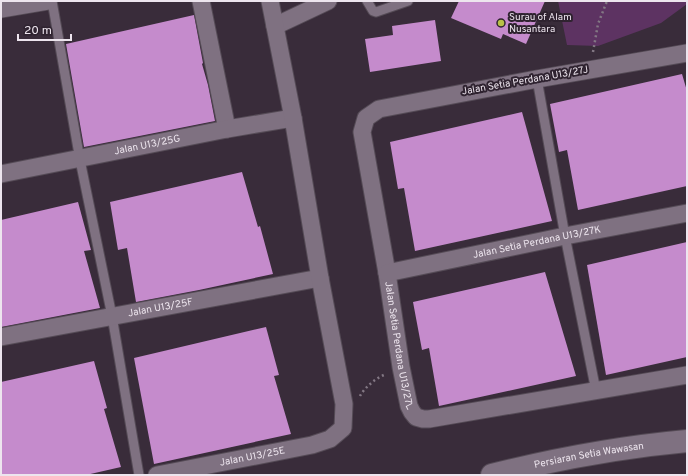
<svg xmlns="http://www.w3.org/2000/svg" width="688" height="476" font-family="Overpass,sans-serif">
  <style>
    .green { fill: #5d3362 }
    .building { fill: #c58bcc }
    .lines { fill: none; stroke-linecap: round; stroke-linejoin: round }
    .service-casing { stroke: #554b56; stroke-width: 11 }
    .minor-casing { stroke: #554b56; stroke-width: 19 }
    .tertiary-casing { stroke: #554b56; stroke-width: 24 }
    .path { stroke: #837884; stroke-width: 2.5; stroke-dasharray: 2 3; stroke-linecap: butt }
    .service { stroke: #7f7181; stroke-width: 9 }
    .minor { stroke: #7f7181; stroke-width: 17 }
    .tertiary { stroke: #7f7181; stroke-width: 22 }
    .poi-dot { fill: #b8c147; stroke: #2f2330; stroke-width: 1.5 }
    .labels { text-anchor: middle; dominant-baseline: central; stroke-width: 4; stroke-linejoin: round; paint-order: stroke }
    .poi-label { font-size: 10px; fill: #ede5ee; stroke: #2f2330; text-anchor: start }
    .street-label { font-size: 10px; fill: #ede5ee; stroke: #2f2330 }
  </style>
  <rect width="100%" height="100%" fill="#392c3a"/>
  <polygon class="green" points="558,1 687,1 687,4 661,23 598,46 567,45"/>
  <g class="building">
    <polygon points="459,1 545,1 526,44 503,34 501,39 451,18"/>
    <polygon points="194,15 203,63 202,64 208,85 215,121 84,147 66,44"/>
    <polygon points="435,20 441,61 370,72 365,39 393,35 392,26"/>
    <polygon points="682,74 687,91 687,186 578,210 567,150 559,152 550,104"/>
    <polygon points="522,112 552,221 415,251 404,188 398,189 390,142"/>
    <polygon points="242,172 258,227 260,226 273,274 199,290 136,302 127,248 118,250 110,202"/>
    <polygon points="78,202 91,250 84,251 100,308 1,327 1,220"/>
    <polygon points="687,242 687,357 606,375 587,265"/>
    <polygon points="545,272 576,376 439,406 429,348 422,350 413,302"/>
    <polygon points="266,327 279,375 274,376 291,434 154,464 134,358"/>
    <polygon points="94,361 107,408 104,409 121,467 86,475 1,475 1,382"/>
  </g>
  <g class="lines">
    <g class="service-casing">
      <g id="service">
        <polyline points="52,1 80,160 112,316 139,475"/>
        <polyline points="367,1 373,11 376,12 408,1"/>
        <polyline points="537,79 565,236 596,391"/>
      </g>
    </g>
    <g class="minor-casing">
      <g id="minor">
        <polyline points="201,1 227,129"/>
        <polyline points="1,9 48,1"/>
        <polyline points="275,26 328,1"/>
        <path id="s1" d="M687,53L537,79L379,109L366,118L362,132L387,273L401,367L409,406L412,412L416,417L423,419H429L687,375"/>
        <path id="s2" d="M1,174L227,129L293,118"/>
        <path id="s3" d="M387,273L565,236L687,213"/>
        <path id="s4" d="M1,337L320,278"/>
        <path id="s5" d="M157,475L312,445L330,439L343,428L344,404L320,278L293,118L270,1"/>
      </g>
    </g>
    <g class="tertiary-casing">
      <g id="tertiary">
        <path id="s6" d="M492,475C556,459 621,447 687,441"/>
      </g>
    </g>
    <g class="path">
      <polyline points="593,52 598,24 607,1"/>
      <path d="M360,396C365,387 376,378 386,374"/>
    </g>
    <use href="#service" class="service"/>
    <use href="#minor" class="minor"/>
    <use href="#tertiary" class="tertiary"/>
  </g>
  <circle class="poi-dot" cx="501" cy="23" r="4"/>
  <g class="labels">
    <g class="poi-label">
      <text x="509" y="17">Surau of Alam<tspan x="509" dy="12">Nusantara</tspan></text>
    </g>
    <g class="street-label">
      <text transform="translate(525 81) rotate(-10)">Jalan Setia Perdana U13/27J</text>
      <text stroke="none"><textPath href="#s2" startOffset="149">Jalan U13/25G</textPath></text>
      <text stroke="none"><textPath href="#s3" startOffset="153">Jalan Setia Perdana U13/27K</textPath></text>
      <text stroke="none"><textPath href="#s4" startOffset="162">Jalan U13/25F</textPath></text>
      <text stroke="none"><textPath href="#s1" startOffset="560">Jalan Setia Perdana U13/27L</textPath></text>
      <text stroke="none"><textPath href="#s6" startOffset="99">Persiaran Setia Wawasan</textPath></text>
      <text stroke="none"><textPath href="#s5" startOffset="97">Jalan U13/25E</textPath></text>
    </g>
  </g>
  <rect width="688" height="476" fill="none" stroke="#ede5ee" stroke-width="4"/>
  <path d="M18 34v6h53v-6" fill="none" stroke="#ede5ee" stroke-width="2"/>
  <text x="24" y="34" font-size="12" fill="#ede5ee" stroke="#2f2330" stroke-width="3" paint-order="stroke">20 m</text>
</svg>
